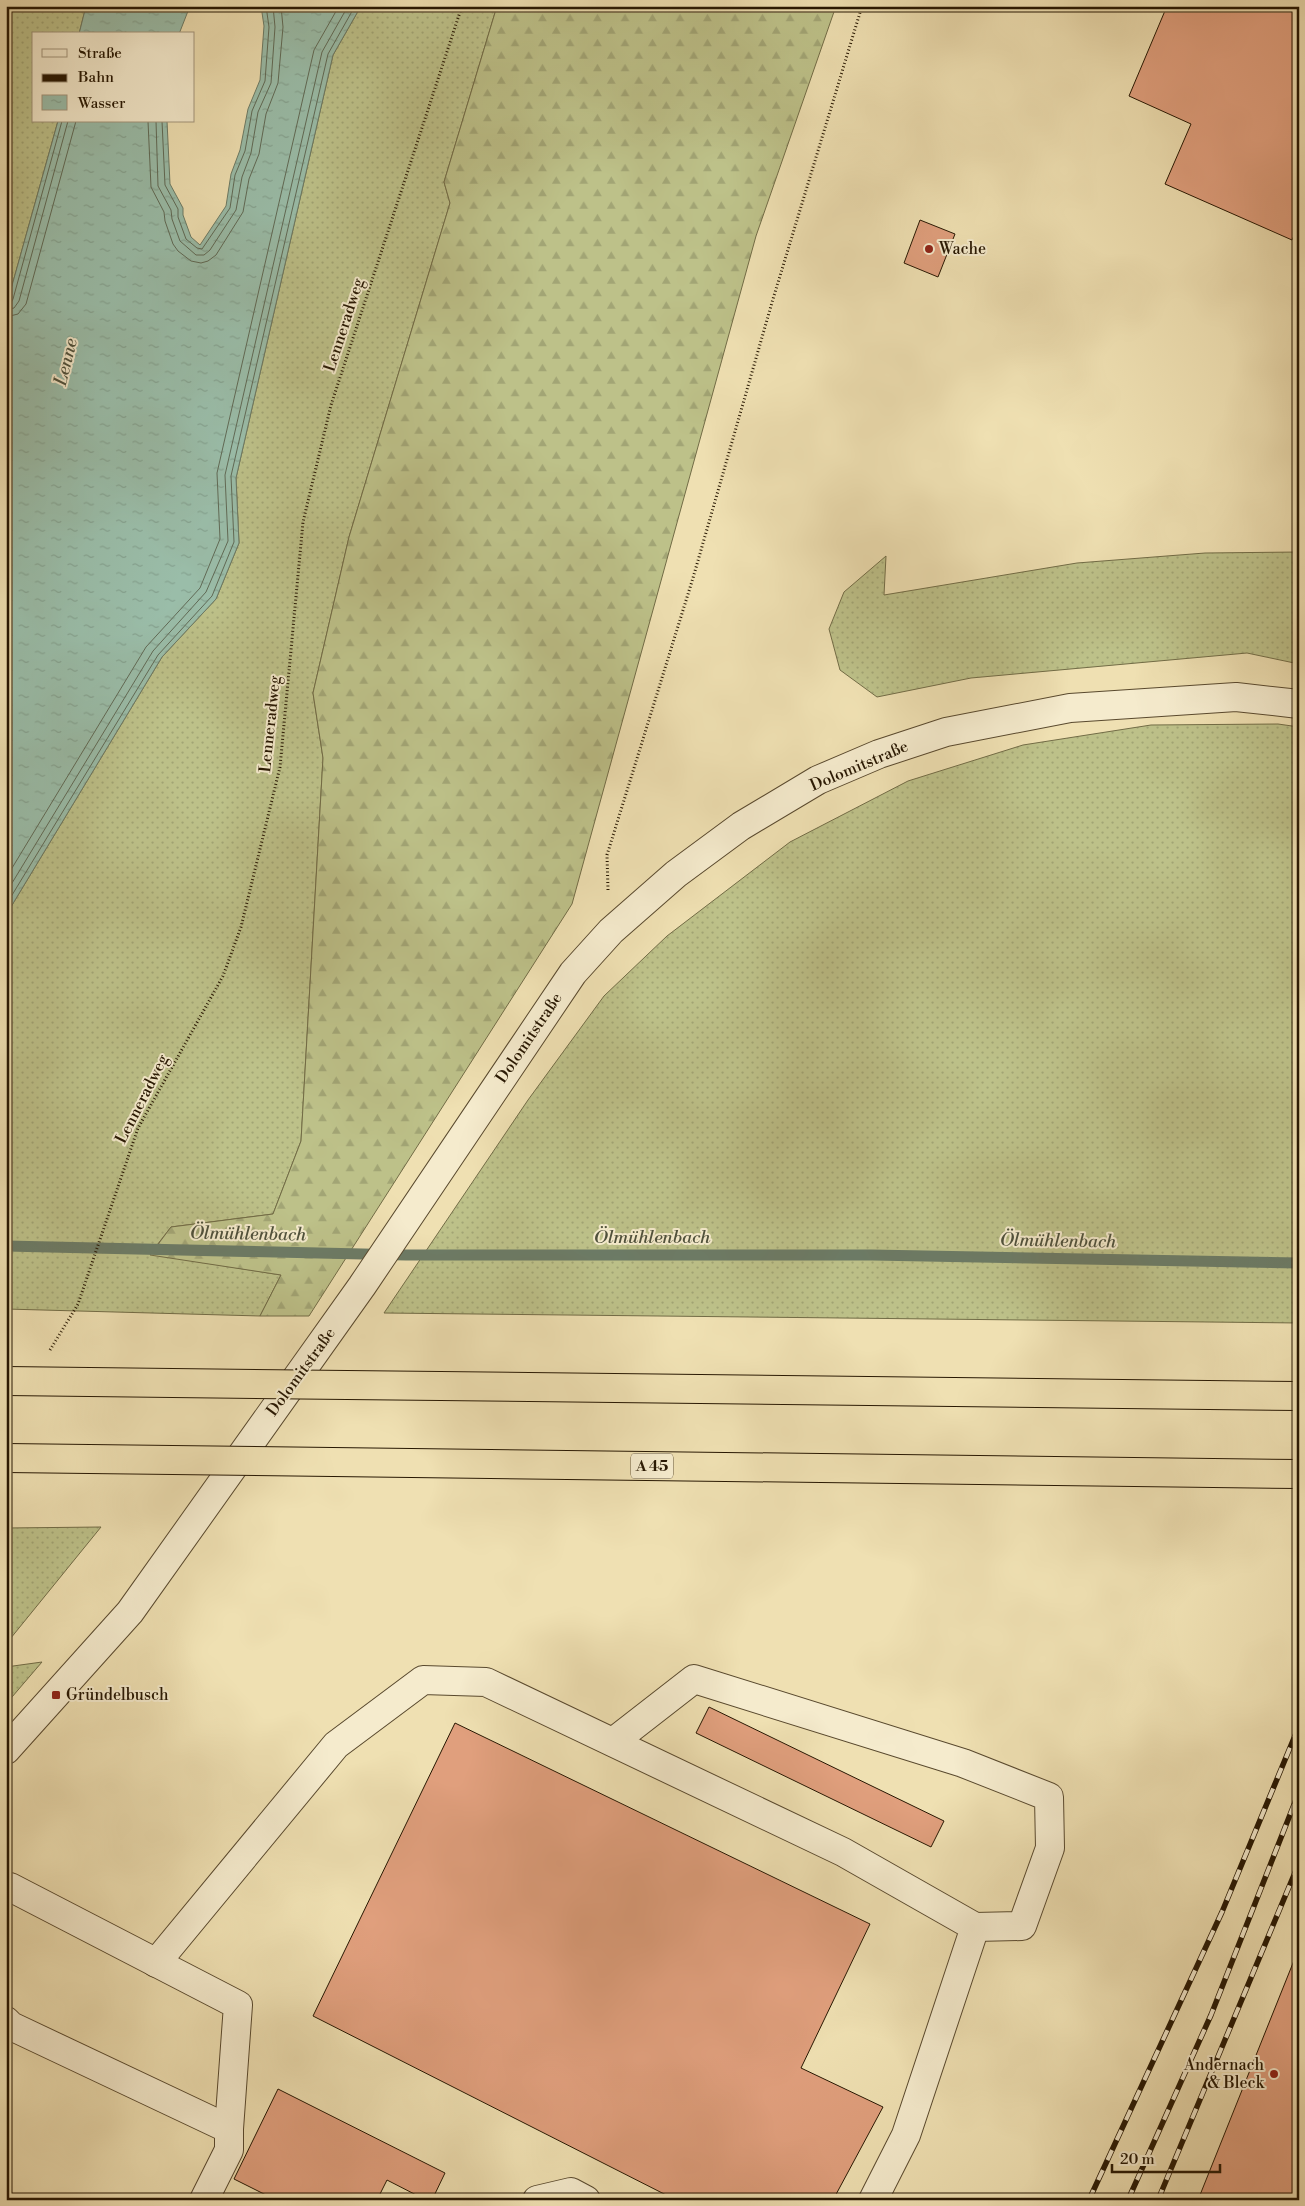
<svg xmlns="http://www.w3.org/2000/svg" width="1305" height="2206" font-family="'Libre Bodoni',serif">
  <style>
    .grass { fill: url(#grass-dots); stroke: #726c46 }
    .forest { fill: url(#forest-firs); stroke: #726c46 }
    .water { fill: url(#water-ripples); stroke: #6c7b66 }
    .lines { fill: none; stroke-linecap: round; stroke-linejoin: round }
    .shore { stroke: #606a56; stroke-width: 1 }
    .stream { stroke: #6c7b66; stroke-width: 11 }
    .building { fill: #e09f7d; stroke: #271702 }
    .minor-casing { stroke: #59492e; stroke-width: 30 }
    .path { stroke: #271702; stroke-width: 3; stroke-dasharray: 1 2.5; stroke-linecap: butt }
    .minor { stroke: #f5ebcd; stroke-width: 28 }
    .rail-casing { stroke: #271702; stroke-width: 5.5 }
    .rail { stroke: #f5ebcd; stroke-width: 4; stroke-dasharray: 11; stroke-linecap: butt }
    .highway-bridge-casing { stroke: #271702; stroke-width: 30; stroke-linecap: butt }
    .highway-bridge { stroke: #efe0b2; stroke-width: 28 }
    .poi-dot { fill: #8f2418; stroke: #f5ebcd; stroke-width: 2 }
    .labels { text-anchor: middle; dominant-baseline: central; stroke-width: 4; stroke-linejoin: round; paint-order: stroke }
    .shield { fill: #f5ebcd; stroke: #65573f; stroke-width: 1 }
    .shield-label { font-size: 15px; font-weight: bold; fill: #271702 }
    .poi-label { font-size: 16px; fill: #271702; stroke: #f5ebcd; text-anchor: start }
    .street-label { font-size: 16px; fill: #271702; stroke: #f5ebcd }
    .water-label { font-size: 18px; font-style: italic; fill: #4f513c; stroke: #f5ebcd }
  </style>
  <defs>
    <pattern id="grass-dots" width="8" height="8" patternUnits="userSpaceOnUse" patternTransform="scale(1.25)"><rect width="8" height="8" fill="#bdc189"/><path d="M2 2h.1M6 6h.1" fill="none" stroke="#a2a575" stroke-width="1.8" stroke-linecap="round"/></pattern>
    <pattern id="forest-firs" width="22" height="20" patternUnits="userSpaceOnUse" patternTransform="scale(1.25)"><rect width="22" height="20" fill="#bdc189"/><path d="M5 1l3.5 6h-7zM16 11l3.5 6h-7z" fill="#a2a575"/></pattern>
    <pattern id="water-ripples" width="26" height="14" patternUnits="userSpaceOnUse" patternTransform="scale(1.25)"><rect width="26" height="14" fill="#9abda9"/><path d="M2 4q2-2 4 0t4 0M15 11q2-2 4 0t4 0" fill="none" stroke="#85a290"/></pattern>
  </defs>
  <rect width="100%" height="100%" fill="#efe0b2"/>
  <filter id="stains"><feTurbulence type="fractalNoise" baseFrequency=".004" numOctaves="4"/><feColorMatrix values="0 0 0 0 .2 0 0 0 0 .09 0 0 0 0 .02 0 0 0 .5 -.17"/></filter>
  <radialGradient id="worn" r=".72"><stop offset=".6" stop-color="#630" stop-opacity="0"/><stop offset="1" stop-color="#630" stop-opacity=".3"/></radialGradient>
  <g class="grass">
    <polygon points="6,6 86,6 79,34 34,34 34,121 58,121 6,307"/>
    <polygon points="361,6 497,6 444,182 450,203 349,537 313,693 323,758 301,1141 273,1214 171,1227 150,1254 281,1275 260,1316 6,1309 6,915 162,657 216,599 239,543 236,478 333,55"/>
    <polygon points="1299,552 1299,664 1247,653 971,678 877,697 840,670 829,629 844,592 886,556 884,595 1077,563 1205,553"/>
    <polygon points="1278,724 1299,727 1299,1323 384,1313 528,1100 604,996 667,936 790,842 908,781 1023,745 1151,725"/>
    <polygon points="101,1527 6,1644 6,1528"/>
    <polygon points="42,1662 6,1704 6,1667"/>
  </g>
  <polygon class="forest" points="497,6 836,6 756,236 572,904 309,1316 260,1316 281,1275 150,1255 171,1227 273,1214 301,1141 323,758 313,693 349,537 450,203 444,182"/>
  <g class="water">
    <polygon points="86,6 190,6 179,34 79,34"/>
    <polygon points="261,6 361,6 333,55 236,478 239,543 216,599 162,657 6,915 6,307 58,121 167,121 170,184 183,208 183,215 191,237 200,245 226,206 231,174 240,150 248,109 260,80 264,26"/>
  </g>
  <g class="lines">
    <g class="shore">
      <polyline points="148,121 151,187 164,212 165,221 173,244 178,251 191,261 201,263 208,261 216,255 243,212 249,179 259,154 266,114 278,83 283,27 281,6"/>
      <polyline points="156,121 158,186 171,210 172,219 180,241 196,255 204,255 210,250 236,210 242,177 251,153 258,112 271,83 275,27 273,6"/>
      <polyline points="162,121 165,185 178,209 178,217 186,239 197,248 202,249 230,208 235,175 245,151 252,111 265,81 269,27 266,6"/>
      <polyline points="6,303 11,303 13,299 62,121"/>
      <polyline points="6,310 14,308 19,301 68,121"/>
      <polyline points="6,317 18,314 26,304 76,121"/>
      <polyline points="6,878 146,647 200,588 220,539 217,473 314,50 339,6"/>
      <polyline points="6,893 153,651 206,592 228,541 225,475 322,52 348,6"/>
      <polyline points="6,905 158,655 212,596 234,542 231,476 328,54 355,6"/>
    </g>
    <polyline class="stream" points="6,1246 406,1255 872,1255 1299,1263"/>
  </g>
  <g class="building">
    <polygon points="1167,6 1299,6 1299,225 1292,240 1165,184 1191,124 1129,96"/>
    <polygon points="920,220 955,234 938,277 904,263"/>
    <polygon points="709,1707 944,1821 931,1847 696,1733"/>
    <polygon points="455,1723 870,1924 801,2068 883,2107 833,2200 676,2200 313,2016"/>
    <polygon points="1299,1948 1299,2200 1198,2200"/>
    <polygon points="278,2089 445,2173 432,2200 426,2200 387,2180 377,2200 276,2200 234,2179"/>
  </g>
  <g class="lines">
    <g class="minor-casing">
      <g id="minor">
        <polyline points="613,1742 694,1679 963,1763 1049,1797 1050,1848 1022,1926 975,1927"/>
        <polyline points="6,1750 130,1612 362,1286 573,973 611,931 676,874 741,826 818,780 879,754 946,732 1070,708 1236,697 1299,704"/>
        <polyline points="6,1888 10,1887 238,2005 229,2129"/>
        <polyline points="156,1963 336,1745 423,1680 486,1682 843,1852 975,1927 906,2135 873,2200"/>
        <polyline points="6,2021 11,2026 229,2129 229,2150 204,2200"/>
        <polyline points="537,2200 571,2192 586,2200"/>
      </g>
    </g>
    <g class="path">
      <polyline points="608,890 607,855 693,578 773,299 862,6"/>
      <polyline points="50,1350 78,1304 138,1128 223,976 241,927 280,767 303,522 331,405 462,6"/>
    </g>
    <use href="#minor" class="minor"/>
    <g class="rail-casing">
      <g id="rail">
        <polyline points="1089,2200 1222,1912 1299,1726"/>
        <polyline points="1128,2200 1211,2015 1299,1792"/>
        <polyline points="1158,2200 1299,1863"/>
      </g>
    </g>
    <use href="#rail" class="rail"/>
    <g class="highway-bridge-casing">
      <g id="highway-bridge">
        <polyline points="6,1381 1299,1396"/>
        <polyline points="6,1458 1299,1474"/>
      </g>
    </g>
    <use href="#highway-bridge" class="highway-bridge"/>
  </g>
  <g class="poi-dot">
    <circle cx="929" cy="249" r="5"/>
    <rect x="51" y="1690" width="10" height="10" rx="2.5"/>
    <circle cx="1274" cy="2074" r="5"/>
  </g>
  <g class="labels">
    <rect class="shield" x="631" y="1453.5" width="42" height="25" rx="4"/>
    <g class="shield-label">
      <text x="652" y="1466">A 45</text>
    </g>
    <g class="poi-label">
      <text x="939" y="249">Wache</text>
      <text x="66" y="1695">Gründelbusch</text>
      <text x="1264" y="2065" text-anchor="end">Andernach<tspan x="1264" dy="18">&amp; Bleck</tspan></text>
    </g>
    <g class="street-label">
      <text transform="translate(344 325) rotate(-72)">Lenneradweg</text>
      <text transform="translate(270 724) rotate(-84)">Lenneradweg</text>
      <text transform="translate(859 766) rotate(-23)">Dolomitstraße</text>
      <text transform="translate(529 1038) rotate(-56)">Dolomitstraße</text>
      <text transform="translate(142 1099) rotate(-63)">Lenneradweg</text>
      <text transform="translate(301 1372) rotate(-54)">Dolomitstraße</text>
    </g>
    <g class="water-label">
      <text transform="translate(66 362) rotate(-76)">Lenne</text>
      <text transform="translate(248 1234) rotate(1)">Ölmühlenbach</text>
      <text x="652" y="1237">Ölmühlenbach</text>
      <text transform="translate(1058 1241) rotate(1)">Ölmühlenbach</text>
    </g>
  </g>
  <rect width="1305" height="2206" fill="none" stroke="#efe0b2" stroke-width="25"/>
  <rect x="8" y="8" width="1290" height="2191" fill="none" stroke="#271702" stroke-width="2.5"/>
  <rect x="12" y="12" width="1280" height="2181" fill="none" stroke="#271702"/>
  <rect x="32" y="32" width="162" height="90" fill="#f5ebcd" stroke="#a3967c"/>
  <rect x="42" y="49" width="25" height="8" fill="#f5ebcd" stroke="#a3967c"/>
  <text x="78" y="58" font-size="15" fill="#271702">Straße</text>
  <rect x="42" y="74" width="25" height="8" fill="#271702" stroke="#a3967c"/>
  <text x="78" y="82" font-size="15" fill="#271702">Bahn</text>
  <rect x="42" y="95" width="25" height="15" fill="url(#water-ripples)" stroke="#a3967c"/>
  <text x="78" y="108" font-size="15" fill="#271702">Wasser</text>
  <path d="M1112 2164v8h108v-8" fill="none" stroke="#271702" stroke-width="2.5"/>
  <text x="1120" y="2164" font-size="15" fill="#271702" stroke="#f5ebcd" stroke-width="4" paint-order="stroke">20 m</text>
  <rect width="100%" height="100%" filter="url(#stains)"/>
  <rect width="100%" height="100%" fill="url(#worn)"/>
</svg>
